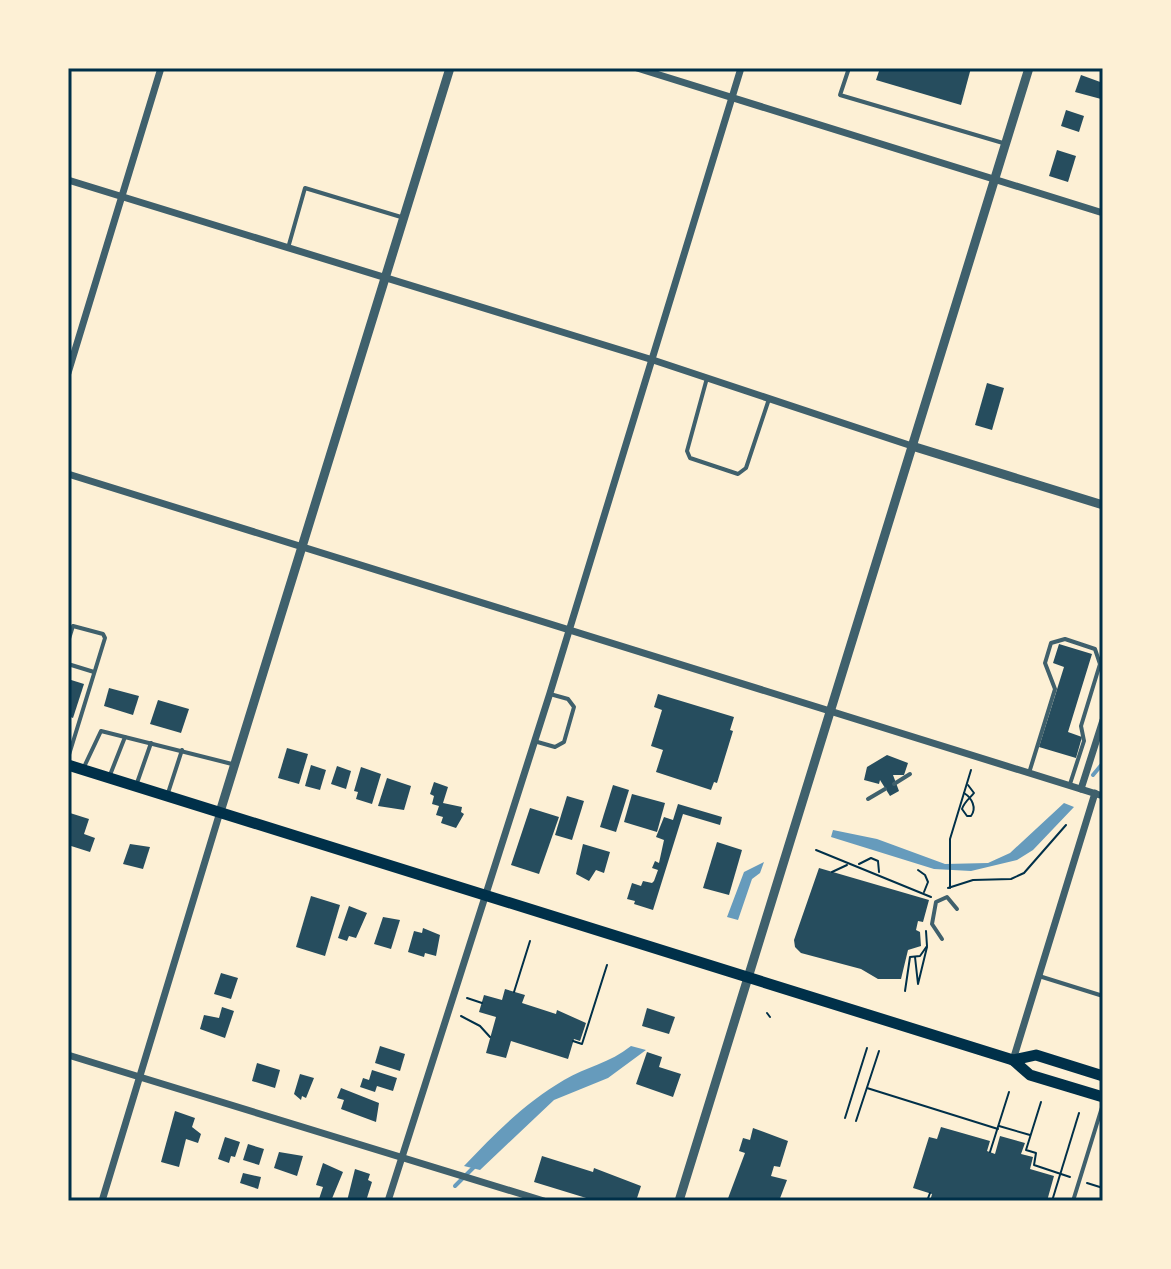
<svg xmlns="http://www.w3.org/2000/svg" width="1171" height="1269" font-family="'Work Sans',sans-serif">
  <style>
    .water { fill: #669bbc }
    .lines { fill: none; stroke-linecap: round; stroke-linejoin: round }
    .stream { stroke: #669bbc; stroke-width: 4 }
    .building { fill: #264d5e }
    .path { stroke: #003049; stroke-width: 2 }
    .service { stroke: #3f606c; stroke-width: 4 }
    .minor { stroke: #3f606c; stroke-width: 7 }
    .tertiary { stroke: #3f606c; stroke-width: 9 }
    .primary { stroke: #003049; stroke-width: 11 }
    .neatline { fill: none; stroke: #003049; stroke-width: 3 }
  </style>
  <rect width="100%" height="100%" fill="#fdf0d5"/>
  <g class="water">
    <polygon points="1064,803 1074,807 1033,850 1017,860 971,871 934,869 831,837 833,830 877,839 945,864 988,863 1010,853"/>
    <polygon points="764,862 760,873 752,879 738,920 727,917 744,872"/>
    <path d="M631,1046L646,1050L608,1078L554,1100L480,1170L464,1166C495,1133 525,1103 564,1080C586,1067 610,1063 631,1046Z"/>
  </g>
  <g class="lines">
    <g class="stream">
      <polyline points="1093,775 1103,763"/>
      <polyline points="455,1186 474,1167"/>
    </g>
  </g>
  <g class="building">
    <polygon points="880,68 971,68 961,105 876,80"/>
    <polygon points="1081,75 1103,83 1101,99 1075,92"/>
    <polygon points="1066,110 1084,116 1079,132 1061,126"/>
    <polygon points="1057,150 1076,156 1068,182 1049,176"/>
    <polygon points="987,383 1004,388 992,430 975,425"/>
    <polygon points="1059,644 1092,654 1068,732 1082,737 1076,758 1039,747 1064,667 1053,663"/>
    <polygon points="68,679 84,684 73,718 68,716"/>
    <polygon points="109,688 139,696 133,715 104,706"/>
    <polygon points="658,694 734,717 730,730 733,731 717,783 714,782 711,790 656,772 663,750 651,746 662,710 654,707"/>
    <polygon points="158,700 189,709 181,733 150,724"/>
    <polygon points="287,748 308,754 299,784 278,778"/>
    <polygon points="887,755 908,763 904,775 893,775 899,791 890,796 880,780 879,784 864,780 867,767"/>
    <polygon points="311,765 326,770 320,790 305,786"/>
    <polygon points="337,766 351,771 346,789 331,784"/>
    <polygon points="361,767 381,774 372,804 356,799 358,792 354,791"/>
    <polygon points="387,778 411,786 404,810 378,806"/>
    <polygon points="434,782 448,787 443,803 462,807 461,812 464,814 456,828 441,823 443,817 436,815 439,806 432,804 434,796 430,794"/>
    <polygon points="613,785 629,790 616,832 600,827"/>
    <polygon points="632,794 665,803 657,832 624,822"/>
    <polygon points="567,796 584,801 572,840 555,835"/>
    <polygon points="678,804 722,817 720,825 683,814 653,910 634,904 635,901 627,899 632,883 641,886 643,881 652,883 654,881 658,870 652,868 655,861 659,863 664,840 656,837 664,817 673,820"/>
    <polygon points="530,808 559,817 539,874 511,865"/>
    <polygon points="70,813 89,819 84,834 95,838 90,852 68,845"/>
    <polygon points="717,842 742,850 729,895 703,888"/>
    <polygon points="130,844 150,847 143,869 123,864"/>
    <polygon points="583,844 610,852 604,873 596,870 589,881 576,874"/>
    <polygon points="819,868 929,900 923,922 918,921 916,930 920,932 921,946 908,950 901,979 878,979 861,969 801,953 795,947 794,940"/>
    <polygon points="311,896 340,905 325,956 296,947"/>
    <polygon points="349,906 367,913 356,938 349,936 347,941 338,938"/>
    <polygon points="383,917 400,920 391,949 374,944"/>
    <polygon points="423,928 440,935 436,956 425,953 424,957 408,952 414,931 422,933"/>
    <polygon points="221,973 238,978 231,999 214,994"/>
    <polygon points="505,989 525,995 522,1003 556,1014 557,1010 586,1023 580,1041 574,1039 568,1059 511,1041 506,1058 486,1053 496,1017 479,1012 484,995 502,1000"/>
    <polygon points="222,1007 234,1011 225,1038 200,1029 204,1015 219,1018"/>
    <polygon points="647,1008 675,1017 669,1034 642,1026"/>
    <polygon points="380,1046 405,1054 400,1071 375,1063"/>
    <polygon points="647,1052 662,1057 659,1067 681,1074 673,1097 636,1084"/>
    <polygon points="257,1063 280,1070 275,1088 252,1081"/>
    <polygon points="372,1070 397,1078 393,1091 377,1086 375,1092 360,1087 363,1078 369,1080"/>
    <polygon points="300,1074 314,1078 306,1098 302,1096 301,1100 294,1094"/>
    <polygon points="341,1088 379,1103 376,1122 341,1109 344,1100 337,1098"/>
    <polygon points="175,1111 195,1118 192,1127 201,1134 198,1143 186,1139 179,1167 161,1162"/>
    <polygon points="941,1127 990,1141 987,1151 995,1154 1000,1136 1025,1143 1021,1154 1033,1157 1030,1169 1054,1176 1047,1201 930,1201 932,1194 913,1188 929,1137 937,1139"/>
    <polygon points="753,1128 788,1141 780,1167 774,1166 771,1176 787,1180 779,1201 727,1201 745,1153 739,1151 743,1138 750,1140"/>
    <polygon points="225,1137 240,1142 235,1157 231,1156 229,1163 218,1159"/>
    <polygon points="248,1144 264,1149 259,1165 243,1160"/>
    <polygon points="279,1152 303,1156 297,1176 274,1168"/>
    <polygon points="542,1156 593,1172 594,1168 641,1186 636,1201 596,1201 534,1182"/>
    <polygon points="323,1163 343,1172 331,1201 319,1199 323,1187 316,1185"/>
    <polygon points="355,1169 370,1174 368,1180 372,1182 366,1201 347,1201"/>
    <polygon points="243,1173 261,1177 258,1189 240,1183"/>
  </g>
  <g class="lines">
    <g class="path">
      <path d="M964,793C972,798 977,808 971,816H967L962,809C964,802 970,798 974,793L968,785"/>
      <polyline points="816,850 931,897"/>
      <polyline points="859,864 871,858 878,861 879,872"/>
      <polyline points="918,870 925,875 928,882 924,892"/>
      <polyline points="832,872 847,865"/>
      <polyline points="948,888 973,880 1011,879 1024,873 1066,825"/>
      <polyline points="950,888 950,839 971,770"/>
      <polyline points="915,957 918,984 927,947"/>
      <polyline points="905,991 910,957 920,956 927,946 926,931"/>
      <polyline points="514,992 530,941"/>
      <polyline points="467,998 482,1003"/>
      <polyline points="767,1013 770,1017"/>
      <polyline points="461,1016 480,1026 490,1037"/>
      <polyline points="573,1041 582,1044 607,965"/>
      <polyline points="867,1088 998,1129"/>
      <polyline points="1041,1102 1026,1150 1036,1153 1034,1165 1070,1177"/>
      <polyline points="845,1118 867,1048"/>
      <polyline points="856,1121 879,1051"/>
      <polyline points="999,1126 1030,1135"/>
      <polyline points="990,1152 1009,1092"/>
      <polyline points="1087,1183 1103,1188"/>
      <polyline points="927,1201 930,1193"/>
      <polyline points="1052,1201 1079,1113"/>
    </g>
    <g class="service">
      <polyline points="849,68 840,95 1003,143"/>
      <polyline points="288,248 305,188 401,217"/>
      <polyline points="707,378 687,451 690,458 738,474 746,468 769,399"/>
      <polyline points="68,642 73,626 103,634 105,638 68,758"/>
      <polyline points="68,664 94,672"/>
      <polyline points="534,741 555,747 564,742 574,707 568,699 550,694"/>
      <polyline points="84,767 101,731 232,764"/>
      <polyline points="1029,773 1055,689 1045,663 1051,643 1065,639 1095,649 1100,664 1081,726 1084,741 1070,784"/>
      <polyline points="110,775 125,737"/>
      <polyline points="137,783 151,743"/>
      <polyline points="894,784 910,774"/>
      <polyline points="168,793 182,750"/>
      <polyline points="868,799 885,789"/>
      <polyline points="942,939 932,924 936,902 947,897 957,909"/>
      <polyline points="1039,976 1103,996"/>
      <polyline points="1073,1201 1103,1104"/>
    </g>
    <g class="minor">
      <polyline points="637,68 1103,213"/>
      <polyline points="68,180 653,360 912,446"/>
      <polyline points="68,373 161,68"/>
      <polyline points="68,474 1103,796"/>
      <polyline points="1081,789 1103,720"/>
      <polyline points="68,1055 544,1201"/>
      <polyline points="1013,1060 1095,793"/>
      <polyline points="102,1201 220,812"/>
      <polyline points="388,1201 550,693 741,68"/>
    </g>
    <g class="tertiary">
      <polyline points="912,446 1103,505"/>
      <polyline points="220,812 450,68"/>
      <polyline points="679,1201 1029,68"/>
    </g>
    <g class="primary">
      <polyline points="68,765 1013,1060 1030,1075 1103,1097"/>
      <polyline points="1013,1060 1036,1055 1103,1076"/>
    </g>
  </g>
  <rect width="1171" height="1269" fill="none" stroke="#fdf0d5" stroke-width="140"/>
  <rect x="70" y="70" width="1031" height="1129" class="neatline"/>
</svg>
